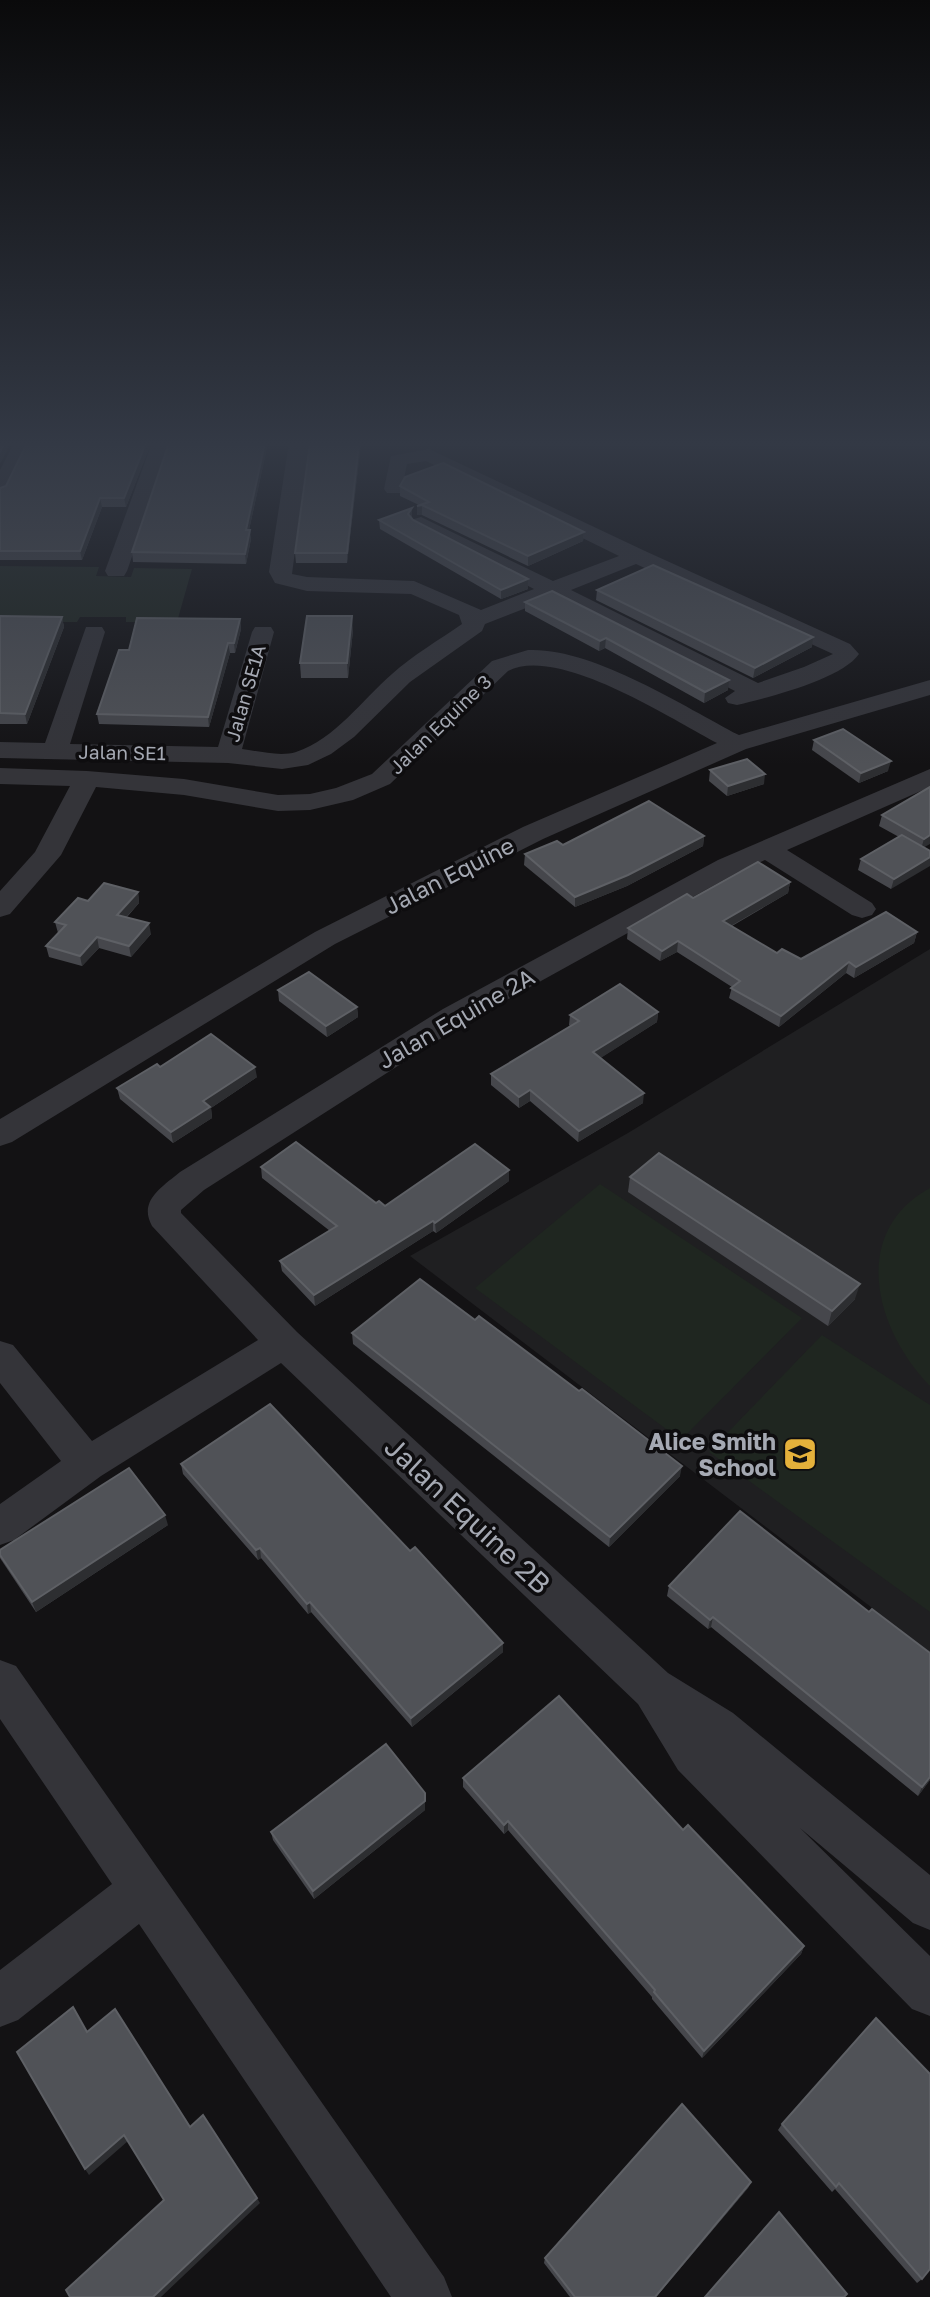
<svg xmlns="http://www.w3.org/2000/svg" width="930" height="2297" font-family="'Golos Text',sans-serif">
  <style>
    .built { fill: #1f1f21 }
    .green { fill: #1f2620 }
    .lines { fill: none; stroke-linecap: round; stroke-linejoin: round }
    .minor { fill: #343439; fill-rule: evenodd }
    .wall { fill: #46474c }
    .shaded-wall { fill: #2d2e31 }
    .building { fill: #505257; stroke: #5e6065; stroke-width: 2 }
    .labels { text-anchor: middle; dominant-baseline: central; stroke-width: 7; stroke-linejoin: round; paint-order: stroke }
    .far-street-label { font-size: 19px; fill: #a5a9b3; stroke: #0e0d0f }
    .street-label { font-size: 23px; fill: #a5a9b3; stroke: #0e0d0f }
    .poi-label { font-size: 23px; font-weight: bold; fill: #a5a9b3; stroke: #0e0d0f; text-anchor: end }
    .near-street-label { font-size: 28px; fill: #a5a9b3; stroke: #0e0d0f }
  </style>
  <rect width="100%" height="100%" fill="#131214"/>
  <polygon class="built" points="930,949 930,1652 410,1256 628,1133"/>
  <g class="green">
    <polygon points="0,566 99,567 96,576 131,577 134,568 192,569 177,622 126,622 126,617 80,617 77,622 0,622"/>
    <polygon points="600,1184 802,1318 681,1440 475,1288"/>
    <path d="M930,1188V1386C876,1331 848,1233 930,1188Z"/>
    <polygon points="822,1335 930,1405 930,1612 709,1452"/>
  </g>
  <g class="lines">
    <g class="minor">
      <polygon points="14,443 33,443 10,489 7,493 0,495 0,470"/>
      <polygon points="152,443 171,443 127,571 124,576 108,576 105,571"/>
      <path d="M289,443H309L292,574L307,577L414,581L481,610L534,589L414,527L411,523L414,519L421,517L553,581L619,556L426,461L407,464L401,493H387L384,489L391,456L429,449L645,551L850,644L859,654C842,679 767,698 737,705L728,703L725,698L735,691L552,598L485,624L482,631L410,682L354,737L331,754L308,765L282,769L228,763L0,758V742L45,743L86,627H102L105,632L70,744L218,747L252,632L255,627H271L274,632L242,749C258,751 280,757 296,752C335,739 362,700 392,674C413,655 439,640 462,624L459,615L411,594L307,591L275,583L269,572ZM636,564L833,654L804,667L758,683L571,590Z"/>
      <path d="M528,650C592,647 683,706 739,735L930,680V695L746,749L543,839L335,944L12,1142L0,1146V1119L315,932L523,827L717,743C671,719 558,645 508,671L390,784L353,800L310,810L278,811L184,795L96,787L61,855L10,914L0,917V891L35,852L70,786L0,784V768L87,771L184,779L278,795L310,794L336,788L372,774L492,661Z"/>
      <path d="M930,769V787L787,850L872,903L876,909L872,915L862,918L852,915L765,860L738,872L465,1023L204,1190L181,1210V1213L297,1332L668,1673L733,1713L930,1875V1930L913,1923L800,1828L930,1956V2016L912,2009L678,1770L638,1704L281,1363L101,1476L14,1540L0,1545V1504L61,1461L0,1383V1341L13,1345L92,1441L258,1340L152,1226C138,1201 162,1187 180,1172L443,1009L718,860Z"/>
      <polygon points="0,1660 16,1666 444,2277 452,2297 391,2297 139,1924 18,2020 0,2027 0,1970 112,1884 0,1719"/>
    </g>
  </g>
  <g class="wall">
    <polygon points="151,443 126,507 102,507 82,560 0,560 0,488"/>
    <polygon points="169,443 268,443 249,530 251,539 246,564 133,562 132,552"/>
    <polygon points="361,443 347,563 296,563 295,553"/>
    <polygon points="400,486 584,532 583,541 528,566 422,515 417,515 417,506 419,505 400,496"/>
    <polygon points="412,508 411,518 413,520 528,589 501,599 380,529 379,520"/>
    <polygon points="597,590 812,647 753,678 596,600"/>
    <polygon points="525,602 728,690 704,703 605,648 599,651 525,611"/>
    <polygon points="0,616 62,617 64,627 27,724 0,724"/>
    <polygon points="240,619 241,629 235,653 230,653 209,727 99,724 97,714 129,650"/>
    <polygon points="353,630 348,678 301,678 300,663"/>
    <polygon points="814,740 888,771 859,783 812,750"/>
    <polygon points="710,770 764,784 727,796 709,781"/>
    <polygon points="930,787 924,847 891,889 858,870 861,859 899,837 879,826 882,815"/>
    <polygon points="704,836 703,846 627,886 575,907 524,865 525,854 563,845"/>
    <polygon points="790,882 788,893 732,926 777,953 801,959 917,932 914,943 854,978 846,973 779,1027 729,998 732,987 677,952 660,961 627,939 628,928 693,898"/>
    <polygon points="138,892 139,903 127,917 151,934 131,957 99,948 82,966 49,957 46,946 58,933 55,922 88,901"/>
    <polygon points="278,990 357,1007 358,1017 327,1037 279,1001"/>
    <polygon points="658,1012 657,1022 600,1058 643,1103 578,1142 530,1101 519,1108 491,1085 491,1074 570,1026 569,1025 570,1015"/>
    <polygon points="160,1067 257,1077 211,1108 212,1118 173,1143 120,1099 117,1088"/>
    <polygon points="261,1167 385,1206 509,1181 436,1233 433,1231 315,1306 282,1271 280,1261 330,1231 262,1178"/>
    <polygon points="630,1177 855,1299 828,1326 628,1192"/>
    <polygon points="352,1333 680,1476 609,1547 353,1344"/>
    <polygon points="181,1464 503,1652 412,1727 311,1612 308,1614 261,1558 258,1560 183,1474"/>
    <polygon points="740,1511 930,1780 918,1796 711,1627 708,1629 667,1596 669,1586"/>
    <polygon points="168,1525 36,1612 0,1558 0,1550"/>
    <polygon points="463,1778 683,1830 804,1946 801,1954 702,2058 652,1999 652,1997 508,1830 504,1834 463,1787"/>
    <polygon points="425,1810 314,1899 273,1840 271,1832"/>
    <polygon points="876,2018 922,2279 917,2283 835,2189 832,2192 778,2130 782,2124"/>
    <polygon points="751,2182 748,2188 656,2297 570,2297 544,2263 545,2258"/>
  </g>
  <g class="shaded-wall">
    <polygon points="4,443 11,443 0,464 0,452"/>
    <polygon points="146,443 151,443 126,507 124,498"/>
    <polygon points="265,443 268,443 247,539 246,530"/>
    <polygon points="359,443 361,443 347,563 347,553"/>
    <polygon points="100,498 102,507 82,560 80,551"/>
    <polygon points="422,505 422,515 417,515 417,506"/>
    <polygon points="412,508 412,517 408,523 408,514"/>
    <polygon points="250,530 251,539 246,564 245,554"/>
    <polygon points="584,532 583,541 528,566 528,556"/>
    <polygon points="528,579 528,589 501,599 501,590"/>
    <polygon points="352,616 353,630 348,678 347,663"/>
    <polygon points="62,617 64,627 27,724 25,714"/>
    <polygon points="240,619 241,629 235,653 234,643"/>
    <polygon points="813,637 812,647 753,678 755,668"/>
    <polygon points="606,638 605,648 599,651 600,641"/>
    <polygon points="228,643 230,653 209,727 208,717"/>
    <polygon points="729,680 728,690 704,703 705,692"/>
    <polygon points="891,761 888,771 859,783 861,773"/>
    <polygon points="765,774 764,784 727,796 728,786"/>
    <polygon points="930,835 930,844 921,849 924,839"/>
    <polygon points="704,836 703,846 627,886 575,907 575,897"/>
    <polygon points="930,857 930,866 891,889 894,879"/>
    <polygon points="790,882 788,893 722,931 723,921"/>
    <polygon points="138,892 139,903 119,925 117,915"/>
    <polygon points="149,923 151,934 131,957 129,946"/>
    <polygon points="917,932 914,943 854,978 856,967"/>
    <polygon points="97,937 99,948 82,966 80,956"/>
    <polygon points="678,941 677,952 660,961 662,951"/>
    <polygon points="849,962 846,973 779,1027 781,1016"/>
    <polygon points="357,1007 358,1017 327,1037 326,1026"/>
    <polygon points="658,1012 657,1022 593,1063 593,1052"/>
    <polygon points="255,1067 257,1077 211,1108 212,1118 173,1143 171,1132 203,1101"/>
    <polygon points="530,1090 530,1101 519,1108 519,1097"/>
    <polygon points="644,1093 643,1103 578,1142 579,1131"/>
    <polygon points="509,1170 509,1181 436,1233 435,1223"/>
    <polygon points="433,1221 433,1231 315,1306 314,1295"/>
    <polygon points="860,1284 855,1299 828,1326 832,1311"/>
    <polygon points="682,1466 680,1476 609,1547 610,1537"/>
    <polygon points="165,1515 168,1525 36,1612 32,1602"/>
    <polygon points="260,1548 261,1558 258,1560 256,1550"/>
    <polygon points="310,1602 311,1612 308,1614 307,1604"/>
    <polygon points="713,1617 711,1627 708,1629 710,1620"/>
    <polygon points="503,1643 503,1652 412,1727 411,1718"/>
    <polygon points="930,1777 930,1780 918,1796 922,1787"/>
    <polygon points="425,1793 425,1810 314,1899 313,1891"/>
    <polygon points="508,1821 508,1830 504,1834 504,1825"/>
    <polygon points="804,1946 801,1954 702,2058 704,2051"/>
    <polygon points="124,2135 128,2141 89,2175 85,2169"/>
    <polygon points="751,2182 748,2188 656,2297 655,2297"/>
    <polygon points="257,2198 260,2203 161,2297 153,2297"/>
  </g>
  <g class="building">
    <polygon points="0,443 4,443 0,452"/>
    <polygon points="27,443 146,443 124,498 100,498 80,551 0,551 0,488 6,486"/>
    <polygon points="169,443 265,443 246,530 250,530 245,554 132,552"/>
    <polygon points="310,443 359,443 347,553 295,553"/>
    <polygon points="443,463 584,532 528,556 422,505 417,506 429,502 400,486 405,477"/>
    <polygon points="412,508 408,514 413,520 528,579 501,590 379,520"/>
    <polygon points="653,565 813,637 755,668 597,590"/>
    <polygon points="552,591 729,680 705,692 606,638 600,641 525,602"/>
    <polygon points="0,616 62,617 25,714 0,713"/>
    <polygon points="307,616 352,616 347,663 300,663"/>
    <polygon points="137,618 240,619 234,643 228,643 208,717 97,714 119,650 129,650"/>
    <polygon points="843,729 891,761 861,773 814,740"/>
    <polygon points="747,759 765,774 728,786 710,770"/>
    <polygon points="930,787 930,835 924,839 882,815"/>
    <polygon points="649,801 704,836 628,875 575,897 525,854 557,841 563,845"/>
    <polygon points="902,835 930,851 930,857 894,879 861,859"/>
    <polygon points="758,862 790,882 723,921 777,953 782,949 801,959 886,912 917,932 856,967 849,962 781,1016 731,988 740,981 678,941 662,951 628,928 687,894 693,898"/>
    <polygon points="104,883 138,892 117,915 149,923 129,946 97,937 80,956 46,946 66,925 55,922 78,898 88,901"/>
    <polygon points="309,972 357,1007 326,1026 278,990"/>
    <polygon points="620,984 658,1012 593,1052 644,1093 579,1131 530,1090 519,1097 491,1074 579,1021 570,1015"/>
    <polygon points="211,1034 255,1067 203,1101 210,1107 171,1132 117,1088 157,1064 160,1067"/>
    <polygon points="296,1142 376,1203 379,1201 385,1206 475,1144 509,1170 435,1223 433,1221 314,1295 280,1261 337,1226 261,1167"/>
    <polygon points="659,1153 860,1284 832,1311 630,1177"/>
    <polygon points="420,1279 475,1320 479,1316 579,1391 582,1389 682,1466 610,1537 352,1333"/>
    <polygon points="270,1404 410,1551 415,1547 503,1643 411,1718 310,1602 307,1604 260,1548 256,1550 181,1464"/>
    <polygon points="129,1468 165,1515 32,1602 0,1555 0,1550"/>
    <polygon points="740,1511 869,1612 872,1609 930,1653 930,1777 922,1787 713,1617 710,1620 669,1586"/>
    <polygon points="559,1696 683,1830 688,1825 804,1946 704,2051 654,1992 655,1990 508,1821 504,1825 463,1778"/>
    <polygon points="386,1744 425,1793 425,1801 313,1891 271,1832"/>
    <polygon points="73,2007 87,2032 115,2009 190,2127 203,2115 257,2198 153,2297 70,2297 66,2290 164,2200 124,2135 85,2169 17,2052"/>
    <polygon points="876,2018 930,2074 930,2269 922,2279 839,2183 836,2187 782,2124"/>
    <polygon points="682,2104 751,2182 655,2297 575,2297 545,2258"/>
    <polygon points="779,2212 847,2294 844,2297 705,2297"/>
  </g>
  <linearGradient id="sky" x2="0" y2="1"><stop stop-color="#0a0a0b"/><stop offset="0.58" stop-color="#333945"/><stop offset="1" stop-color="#333945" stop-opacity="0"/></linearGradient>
  <rect width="930" height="765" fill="url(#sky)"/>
  <defs>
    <g id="school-square" transform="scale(1.75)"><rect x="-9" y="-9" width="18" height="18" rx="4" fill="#e4b13b" stroke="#0e0d0f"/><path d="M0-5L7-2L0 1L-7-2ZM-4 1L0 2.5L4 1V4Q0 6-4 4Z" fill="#111"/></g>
  </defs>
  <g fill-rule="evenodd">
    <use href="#school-square" x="800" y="1454"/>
  </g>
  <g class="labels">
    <g class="far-street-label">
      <text transform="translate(245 693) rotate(-74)">Jalan SE1A</text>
      <text transform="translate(440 724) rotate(-44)">Jalan Equine 3</text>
      <text transform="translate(122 752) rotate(1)">Jalan SE1</text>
    </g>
    <g class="street-label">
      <text transform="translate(449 875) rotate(-27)">Jalan Equine</text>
      <text transform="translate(456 1018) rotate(-30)">Jalan Equine 2A</text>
    </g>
    <g class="poi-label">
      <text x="776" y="1441">Alice Smith<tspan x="776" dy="26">School</tspan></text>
    </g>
    <g class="near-street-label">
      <text transform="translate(468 1515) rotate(43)">Jalan Equine 2B</text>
    </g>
  </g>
</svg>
